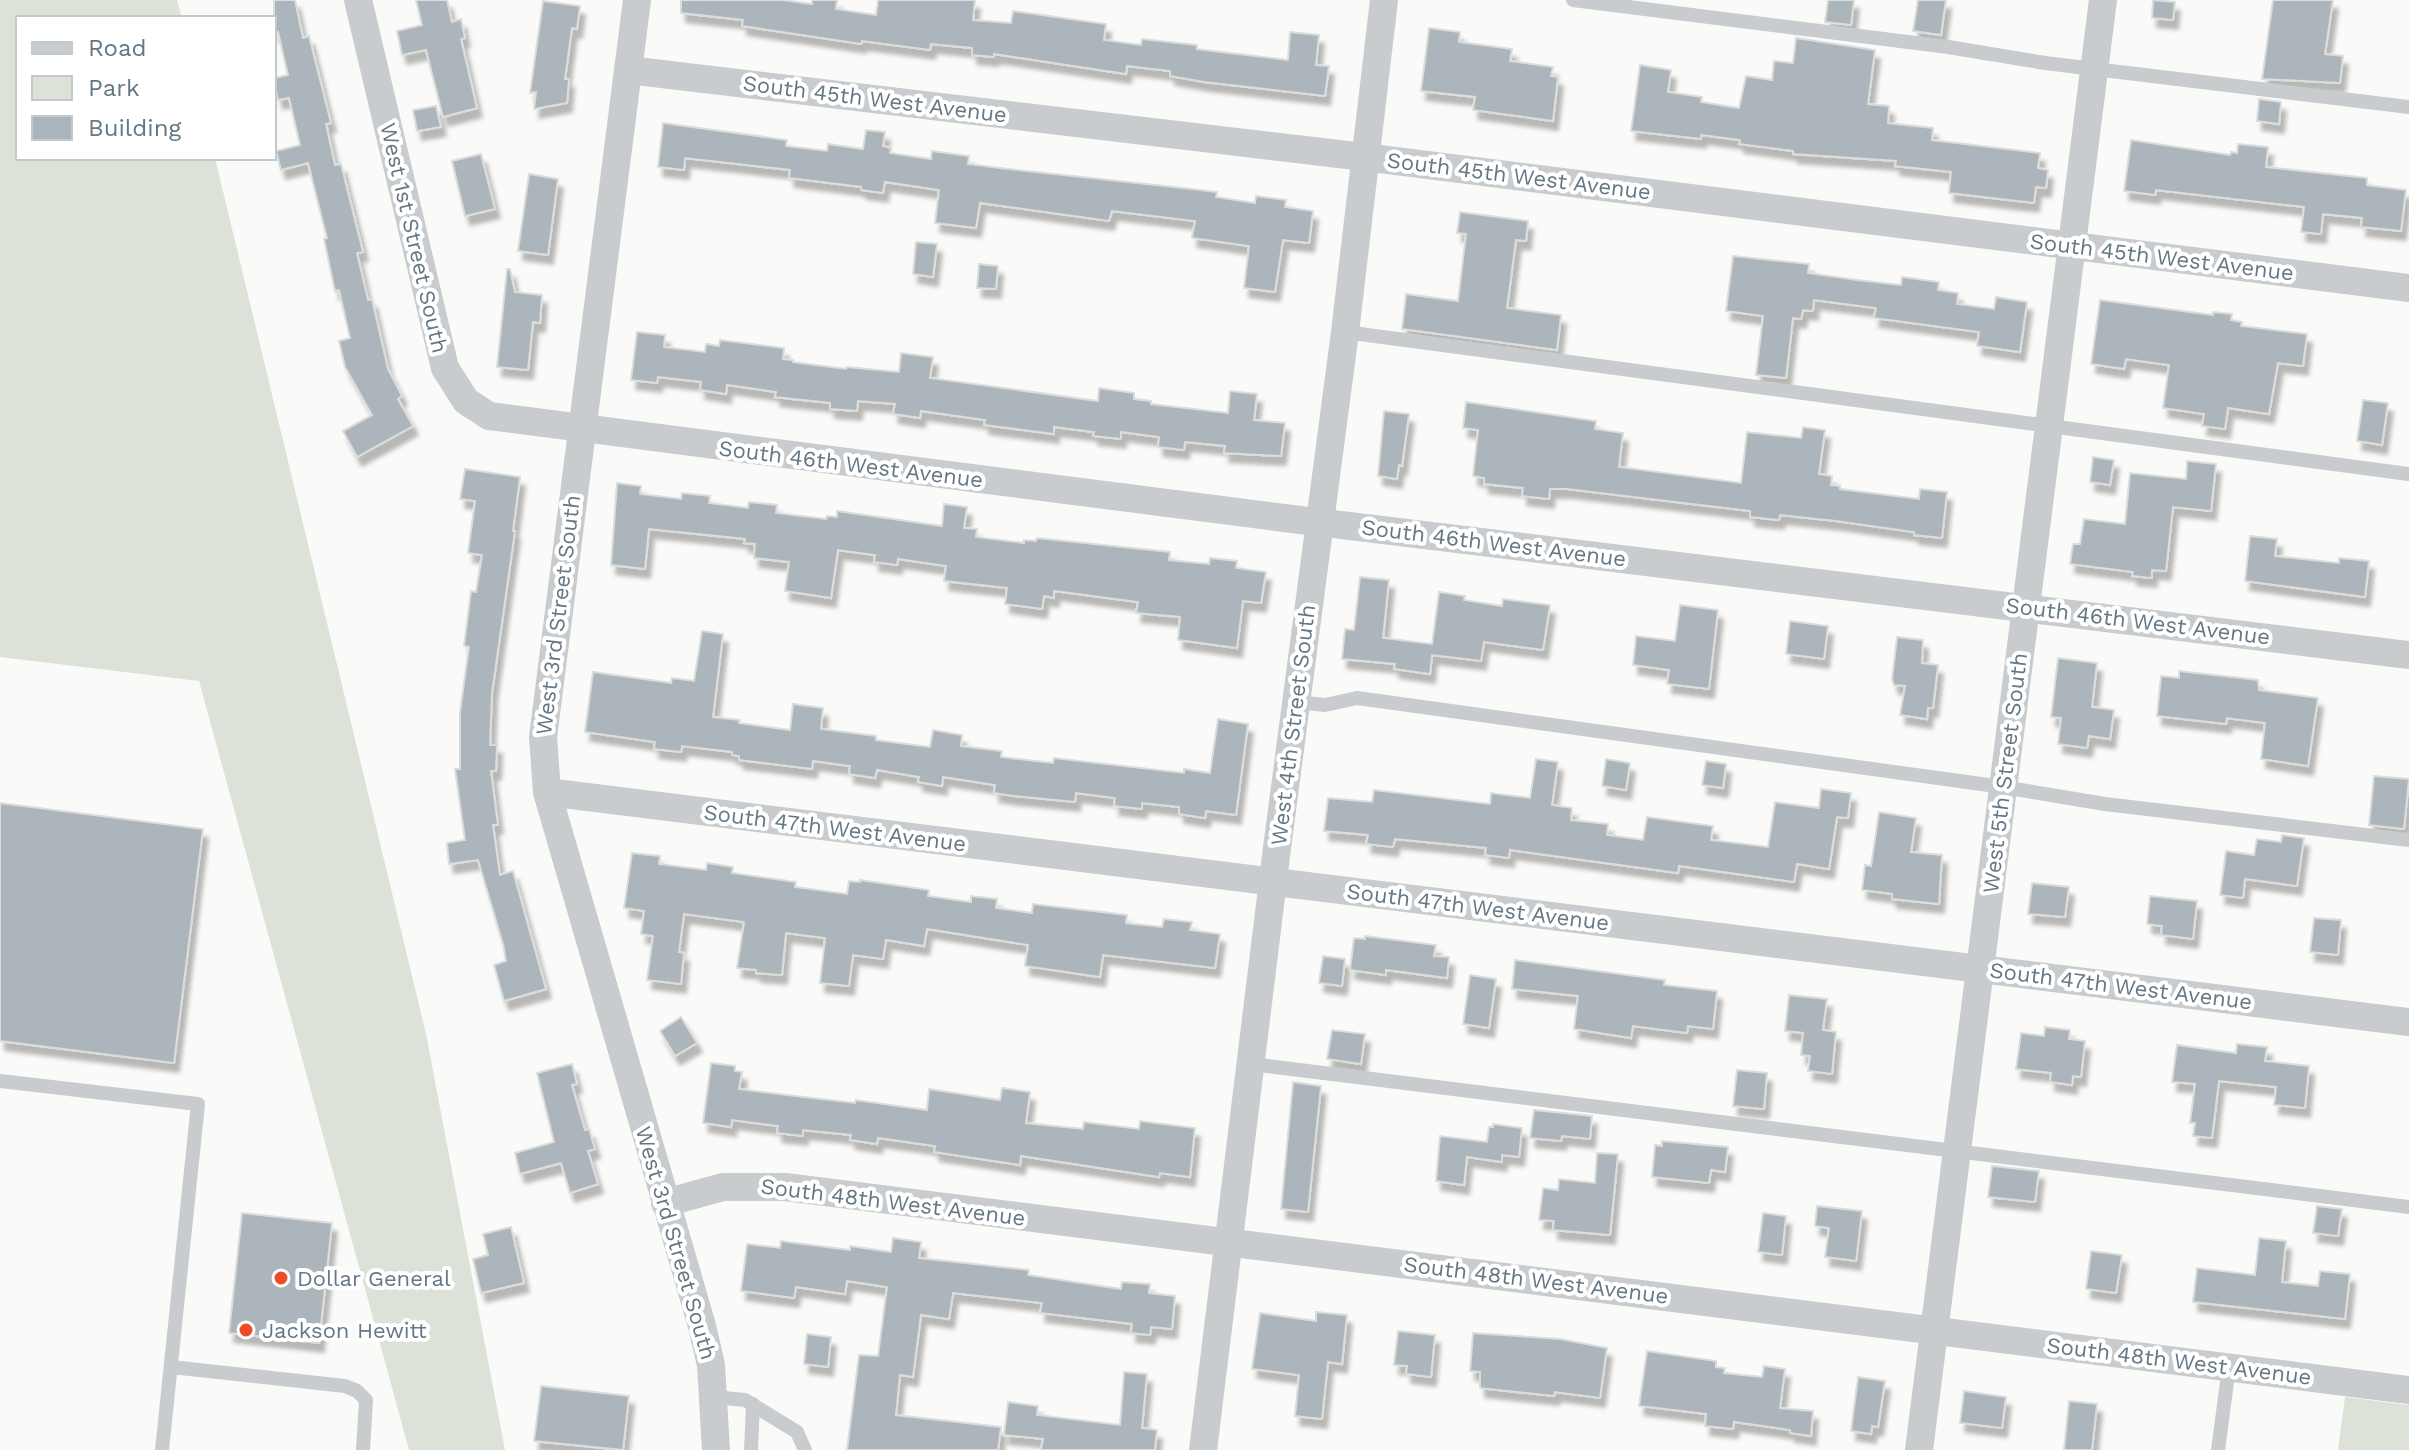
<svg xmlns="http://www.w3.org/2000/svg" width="2409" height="1450" font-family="'Work Sans',sans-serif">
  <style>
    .green { fill: #dce2d8 }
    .building { fill: #abb5bb; stroke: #dcdcda; stroke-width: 2; filter: url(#shadow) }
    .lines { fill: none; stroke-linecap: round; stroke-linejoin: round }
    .service { stroke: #c8cccf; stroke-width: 14 }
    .minor { stroke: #c8cccf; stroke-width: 28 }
    .poi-dot { fill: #ec4c26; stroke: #fff; stroke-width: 3 }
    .labels { text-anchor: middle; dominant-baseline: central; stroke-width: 8; stroke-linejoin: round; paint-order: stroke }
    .street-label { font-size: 22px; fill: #637784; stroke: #fff }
    .poi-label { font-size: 22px; fill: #637784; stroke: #fff; text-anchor: start }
  </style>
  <defs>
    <filter id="shadow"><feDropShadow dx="5" dy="9" stdDeviation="2" flood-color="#0004"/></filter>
  </defs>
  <rect width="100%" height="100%" fill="#fafaf8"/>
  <g class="green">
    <polygon points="0,0 177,0 182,18 18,18 18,158 215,158 426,1034 505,1450 409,1450 199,681 0,657"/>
    <polygon points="2345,1397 2409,1405 2409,1450 2338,1450"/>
  </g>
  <g class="building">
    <polygon points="274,0 295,0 303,38 309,36 331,123 326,124 335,165 341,164 363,252 357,253 368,300 372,299 388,369 402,396 398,399 413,426 357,457 343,431 372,415 345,367 339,341 350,338 339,290 335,291 324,239 327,238 308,163 281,170 276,151 300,145 289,98 278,100 274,81 274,78 288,75 278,32 274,33"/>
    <polygon points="416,0 447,0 452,22 461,19 465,38 461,39 477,108 443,117 426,50 402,55 397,31 422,25"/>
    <polygon points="681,0 783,0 812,4 812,0 837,0 836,9 876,15 878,0 975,0 973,20 1011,23 1013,11 1106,24 1104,40 1141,45 1142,39 1197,45 1197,49 1288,60 1290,32 1319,35 1316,65 1329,66 1325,96 1204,82 1170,76 1170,71 1127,66 1126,74 994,54 994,57 972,55 972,48 931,44 930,50 862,41 861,44 742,26 743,20 681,13"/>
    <polygon points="1828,0 1854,0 1851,25 1825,22"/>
    <polygon points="1918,0 1946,0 1941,35 1913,31"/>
    <polygon points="2153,0 2175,2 2173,20 2152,18"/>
    <polygon points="2273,0 2333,0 2325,54 2343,56 2340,83 2262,79"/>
    <polygon points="543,1 580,6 577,29 572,28 565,79 569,79 567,103 534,109 536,92 530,93"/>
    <polygon points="1429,28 1460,32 1459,42 1512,49 1510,61 1553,67 1551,76 1558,77 1553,121 1473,110 1475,97 1421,91"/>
    <polygon points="1796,38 1875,50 1868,104 1889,106 1888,123 1933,128 1932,140 2040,153 2038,168 2048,170 2046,188 2036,187 2034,203 1949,193 1951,172 1895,166 1896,161 1793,154 1793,151 1739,144 1740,140 1701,135 1701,139 1631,131 1640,65 1671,70 1668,92 1702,97 1701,102 1739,108 1746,76 1772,80 1774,61 1793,63"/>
    <polygon points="2259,99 2281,102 2279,124 2257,121"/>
    <polygon points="436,106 441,127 417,131 413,110"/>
    <polygon points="663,123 787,140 786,146 827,151 828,144 863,149 866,130 885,132 883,146 891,148 890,153 931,159 932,151 969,156 968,164 1000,168 1192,189 1217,192 1216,197 1255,203 1256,196 1286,200 1285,207 1313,211 1309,243 1283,240 1275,292 1244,288 1249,246 1192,238 1195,221 1112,211 1109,221 980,203 976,228 935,223 939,190 885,182 883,193 861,190 861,187 789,178 790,170 685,158 684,170 658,167"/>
    <polygon points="2131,140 2230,155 2231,152 2237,153 2238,144 2268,147 2266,167 2367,178 2367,185 2406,190 2401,231 2361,227 2362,218 2323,214 2321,234 2301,232 2304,207 2156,190 2155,195 2124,191"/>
    <polygon points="481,154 495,209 465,216 452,161"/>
    <polygon points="529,174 558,179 548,255 518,251"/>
    <polygon points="1460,212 1528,221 1526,241 1516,240 1507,308 1561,315 1557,350 1402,329 1406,294 1458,301 1466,234 1457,233"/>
    <polygon points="916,242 937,244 933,277 913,274"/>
    <polygon points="1733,256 1809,264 1808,273 1857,280 1901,285 1902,277 1939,282 1938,290 1958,293 1957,304 1994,309 1996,297 2027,302 2020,352 1977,346 1979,332 1874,318 1876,308 1814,300 1813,311 1803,310 1801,319 1793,318 1786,378 1756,375 1763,316 1726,311"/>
    <polygon points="979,264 998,266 996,289 977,288"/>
    <polygon points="507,269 510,269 515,292 542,295 540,323 533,322 528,370 497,367"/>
    <polygon points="2100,300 2213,315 2213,312 2232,314 2231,320 2242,322 2241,326 2307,334 2303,366 2278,363 2269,414 2228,408 2225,429 2202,426 2204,414 2163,408 2169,365 2126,359 2124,369 2091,364"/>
    <polygon points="637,332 665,335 664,347 705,352 706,344 719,346 720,340 784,348 783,359 793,360 793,362 846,369 847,367 899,372 901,353 933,357 930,378 1098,401 1099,388 1134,393 1134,399 1151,401 1151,404 1228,413 1230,391 1257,394 1254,420 1285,423 1281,456 1224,453 1225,446 1185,442 1184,450 1158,447 1159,437 1121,432 1121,439 1093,436 1094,432 1054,427 1054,434 984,425 985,420 921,411 920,418 893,414 895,404 858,401 857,411 830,409 830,403 775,397 776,392 727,385 726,394 700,390 701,382 658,377 657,383 631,380"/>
    <polygon points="2363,400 2388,403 2382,445 2357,441"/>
    <polygon points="1466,402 1596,421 1595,429 1623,433 1619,467 1741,483 1747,432 1801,438 1803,427 1825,430 1819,474 1832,476 1831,485 1840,486 1840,489 1919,499 1920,489 1947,492 1942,538 1914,535 1914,532 1836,521 1780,515 1779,520 1750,517 1750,511 1567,489 1550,489 1549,499 1522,496 1523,488 1484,484 1484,478 1473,476 1478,430 1463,428"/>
    <polygon points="1384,411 1409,414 1402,466 1399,465 1397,479 1378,476"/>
    <polygon points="2093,457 2114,460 2110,485 2090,482"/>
    <polygon points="2187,461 2216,464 2211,511 2173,507 2166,571 2152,570 2152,578 2132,576 2133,572 2070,564 2073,544 2080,544 2084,519 2125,524 2130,473 2186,479"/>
    <polygon points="465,469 520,477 513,531 515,531 492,693 490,745 497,745 496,771 491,771 498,825 493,825 500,875 513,871 546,989 504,1001 494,965 506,961 503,944 478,860 449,864 447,843 465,840 455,769 460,769 460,712 469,647 464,646 471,591 476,592 482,555 468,553 475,501 460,499"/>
    <polygon points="617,483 641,486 640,494 681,499 682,493 710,496 709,503 748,508 749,502 777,505 776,513 826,519 827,516 837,517 837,511 942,526 944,504 967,507 964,528 977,529 976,537 1024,543 1024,540 1036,541 1037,538 1170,552 1169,560 1209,564 1210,558 1237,561 1236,568 1266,572 1261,603 1243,601 1237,648 1178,640 1180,617 1136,613 1138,602 1054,591 1054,598 1044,596 1042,609 1005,604 1007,588 944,581 946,566 898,559 897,565 874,562 875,555 838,550 831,598 785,591 789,562 754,558 755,544 744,543 745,539 649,529 645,569 611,565"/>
    <polygon points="2250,536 2277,539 2275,556 2339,563 2339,558 2369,561 2365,597 2245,581"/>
    <polygon points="1360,577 1389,580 1383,638 1432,644 1439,592 1465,596 1464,600 1502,606 1503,599 1550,605 1543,650 1484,642 1481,661 1432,655 1430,674 1394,669 1395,664 1342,659 1345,629 1354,630"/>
    <polygon points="1680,605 1718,610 1709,689 1667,684 1669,670 1633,665 1636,636 1675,641"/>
    <polygon points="1790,621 1828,626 1824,659 1786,654"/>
    <polygon points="702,631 723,634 713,717 740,720 739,723 790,730 793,704 823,708 821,729 876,736 876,740 930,747 933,730 962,735 961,746 1002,751 1001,757 1053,763 1054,758 1184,773 1184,769 1210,773 1218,719 1248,724 1236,815 1206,811 1205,818 1179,814 1179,807 1142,803 1142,809 1114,806 1115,798 1076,793 1075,802 1014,796 994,793 995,785 943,777 942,786 918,782 919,777 877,770 875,778 849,774 850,766 813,761 812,769 739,760 739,756 732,755 732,752 682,746 681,752 654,749 655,742 585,732 593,672 671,683 672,678 694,681"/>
    <polygon points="1897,637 1923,640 1922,663 1938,665 1933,708 1928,708 1927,719 1900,715 1905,686 1894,685 1892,679"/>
    <polygon points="2058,658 2097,663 2092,707 2114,710 2110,739 2089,736 2087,748 2058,744 2061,718 2051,717"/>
    <polygon points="2179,671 2258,680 2259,690 2318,698 2308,766 2261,759 2265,723 2227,718 2226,724 2157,716 2161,676 2179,678"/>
    <polygon points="1536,759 1558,762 1552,805 1572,808 1571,820 1608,824 1607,835 1643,840 1647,817 1713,826 1711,840 1768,847 1775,802 1819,808 1821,789 1851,793 1848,818 1837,817 1829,869 1797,864 1794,882 1679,866 1678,873 1510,850 1509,858 1485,855 1486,848 1395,839 1393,847 1366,844 1368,835 1324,831 1328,798 1372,802 1374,790 1490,804 1491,793 1530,798"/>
    <polygon points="1606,759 1630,763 1626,790 1602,786"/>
    <polygon points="1706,761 1726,764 1723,788 1702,785"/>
    <polygon points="2374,776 2409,779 2404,829 2369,825"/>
    <polygon points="0,803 203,829 174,1063 0,1041"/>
    <polygon points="1879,812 1916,818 1911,852 1942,855 1939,904 1892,899 1892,894 1862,890 1865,865 1871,866"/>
    <polygon points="2282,835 2304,838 2297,886 2245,879 2243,898 2220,895 2226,851 2254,855 2257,839 2281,842"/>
    <polygon points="632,853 660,856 659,864 706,870 707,863 733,867 732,873 796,882 795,887 847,894 849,881 860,882 860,880 929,890 928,896 971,902 971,896 997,899 996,908 1032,913 1033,904 1127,915 1126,923 1162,927 1164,919 1192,922 1190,930 1220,934 1215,968 1103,955 1100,977 1025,966 1028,945 927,929 924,946 886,940 883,959 853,955 849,986 820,983 825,938 786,933 782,975 756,973 756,970 737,968 744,922 684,914 679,952 684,953 681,984 647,980 653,936 641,934 644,911 624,908"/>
    <polygon points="2032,883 2069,887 2065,917 2028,914"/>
    <polygon points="2150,896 2197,901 2193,939 2161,935 2162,926 2147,924"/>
    <polygon points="2314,918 2341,920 2338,955 2310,952"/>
    <polygon points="1365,936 1436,945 1434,956 1449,957 1447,978 1386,970 1386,975 1350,970 1354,938 1365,939"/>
    <polygon points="1323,956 1345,959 1342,986 1319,983"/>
    <polygon points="1515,960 1665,980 1664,985 1717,991 1713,1029 1688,1026 1687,1033 1633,1026 1631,1038 1574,1029 1578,996 1512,989"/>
    <polygon points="1470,975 1496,979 1489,1028 1463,1024"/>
    <polygon points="1789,995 1827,999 1823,1030 1836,1032 1832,1074 1808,1071 1810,1056 1801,1055 1803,1033 1785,1031"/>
    <polygon points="681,1017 697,1043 675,1056 660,1031"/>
    <polygon points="2045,1027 2070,1030 2069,1039 2085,1041 2081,1077 2073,1076 2072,1085 2050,1082 2051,1073 2016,1069 2021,1033 2044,1036"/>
    <polygon points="1332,1030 1365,1034 1361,1064 1327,1059"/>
    <polygon points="2237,1044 2267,1047 2265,1061 2309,1066 2305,1108 2274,1105 2276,1087 2219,1081 2212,1138 2193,1136 2195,1123 2190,1123 2195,1084 2172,1082 2177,1045 2236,1053"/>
    <polygon points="711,1063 735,1066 735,1071 742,1072 739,1089 770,1093 855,1103 856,1100 927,1110 929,1089 1000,1100 1002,1088 1030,1092 1026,1123 1083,1129 1084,1122 1139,1129 1140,1121 1195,1128 1190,1177 1160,1173 1159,1177 1021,1156 1020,1165 934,1152 935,1146 878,1138 877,1144 850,1140 851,1135 803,1130 803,1136 777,1133 778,1126 732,1120 731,1127 703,1123"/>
    <polygon points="572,1064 577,1084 572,1085 585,1130 589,1129 595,1149 588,1151 598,1184 570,1193 561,1163 520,1174 515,1153 554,1142 537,1073"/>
    <polygon points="1737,1070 1767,1073 1764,1109 1733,1106"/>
    <polygon points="1293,1082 1321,1086 1308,1212 1281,1209"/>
    <polygon points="1534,1110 1592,1116 1590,1139 1562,1136 1561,1141 1530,1138"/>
    <polygon points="1493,1124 1522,1128 1519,1157 1502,1155 1502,1162 1467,1157 1464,1185 1436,1181 1440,1136 1487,1142 1489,1127 1493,1127"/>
    <polygon points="1662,1141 1728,1147 1725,1172 1711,1170 1709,1183 1652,1177 1655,1145 1662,1146"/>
    <polygon points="1597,1153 1618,1154 1610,1235 1553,1230 1554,1221 1539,1220 1543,1188 1558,1190 1559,1179 1595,1183"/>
    <polygon points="1992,1166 2039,1171 2035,1202 1988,1197"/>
    <polygon points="1817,1206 1862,1211 1856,1261 1825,1257 1829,1228 1815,1226"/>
    <polygon points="2317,1206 2342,1209 2338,1236 2313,1233"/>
    <polygon points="242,1213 332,1223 319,1343 229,1333"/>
    <polygon points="1763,1213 1786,1216 1782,1255 1758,1252"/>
    <polygon points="511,1227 524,1283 481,1293 473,1259 488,1255 483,1234"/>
    <polygon points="893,1238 921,1242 919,1258 1029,1270 1028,1275 1121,1289 1122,1282 1150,1284 1149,1293 1175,1296 1172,1329 1151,1327 1150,1335 1131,1333 1132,1324 1040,1313 1042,1303 953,1293 949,1319 921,1315 913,1377 900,1375 896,1415 1001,1427 998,1450 847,1450 859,1355 878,1356 887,1287 847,1281 845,1294 796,1287 794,1298 741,1291 747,1244 780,1248 781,1241 850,1250 850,1246 891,1252"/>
    <polygon points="2259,1238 2286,1241 2282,1282 2318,1286 2320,1271 2350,1274 2345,1319 2193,1302 2197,1268 2255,1275"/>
    <polygon points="2091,1251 2122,1255 2116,1293 2086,1289"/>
    <polygon points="1316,1312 1347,1315 1342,1364 1328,1362 1322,1419 1295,1416 1299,1375 1252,1369 1260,1313 1316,1321"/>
    <polygon points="1398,1331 1435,1335 1431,1377 1406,1374 1407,1366 1394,1365"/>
    <polygon points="1473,1333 1560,1339 1607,1348 1600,1398 1555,1392 1554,1396 1480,1388 1480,1372 1470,1371"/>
    <polygon points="807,1334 831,1337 828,1367 804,1364"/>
    <polygon points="1647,1351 1716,1361 1716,1367 1725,1368 1724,1373 1762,1377 1764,1366 1785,1369 1780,1408 1813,1411 1811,1436 1790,1433 1790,1430 1734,1422 1733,1429 1705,1426 1706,1414 1639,1406"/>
    <polygon points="1124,1372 1147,1374 1142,1428 1157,1430 1155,1450 1041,1450 1043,1439 1004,1435 1008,1402 1038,1406 1037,1415 1120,1425"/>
    <polygon points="1858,1377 1885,1381 1878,1427 1872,1426 1871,1434 1851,1431"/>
    <polygon points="541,1386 629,1396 623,1450 534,1441"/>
    <polygon points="1964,1391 2006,1397 2002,1428 1960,1423"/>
    <polygon points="2069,1401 2097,1404 2092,1450 2064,1450"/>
  </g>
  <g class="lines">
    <g class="service">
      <polyline points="1573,0 1948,47 2045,63 2409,107"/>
      <polyline points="1345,332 2409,474"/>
      <polyline points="1296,702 1325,705 1357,698 2003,787 2105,804 2409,840"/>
      <polyline points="1251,1064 2409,1207"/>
      <polyline points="0,1081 198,1104 162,1450"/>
      <polyline points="171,1367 345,1386 357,1391 366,1400 363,1450"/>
      <polyline points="714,1397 745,1400 797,1432 805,1450"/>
      <polyline points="751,1450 753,1404"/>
      <polyline points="2218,1450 2229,1367"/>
    </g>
    <g class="minor">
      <polyline points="358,0 445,368 466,401 489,416 1284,518 2409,655"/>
      <polyline points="637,0 543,737 547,792 702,1326 711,1365 716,1450"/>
      <polyline points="628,70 1364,157 2409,288"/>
      <polyline points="547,792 2409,1022"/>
      <polyline points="665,1203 723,1187 785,1187 2409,1390"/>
      <polyline points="1203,1450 1277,848 1345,332 1384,0"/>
      <polyline points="1919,1450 2103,0"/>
    </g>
  </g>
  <g class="poi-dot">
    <circle cx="281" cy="1278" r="8"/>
    <circle cx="246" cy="1330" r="8"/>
  </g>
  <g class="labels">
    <g class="street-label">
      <text transform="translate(875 99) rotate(7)">South 45th West Avenue</text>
      <text transform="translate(1519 176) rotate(7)">South 45th West Avenue</text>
      <text transform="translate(414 238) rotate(77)">West 1st Street South</text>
      <text transform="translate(2162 257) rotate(7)">South 45th West Avenue</text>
      <text transform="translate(851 464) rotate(7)">South 46th West Avenue</text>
      <text transform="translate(1494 543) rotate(7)">South 46th West Avenue</text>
      <text transform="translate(558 615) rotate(-83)">West 3rd Street South</text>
      <text transform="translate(2138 621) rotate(7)">South 46th West Avenue</text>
      <text transform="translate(1293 725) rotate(-83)">West 4th Street South</text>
      <text transform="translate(2005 773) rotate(-83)">West 5th Street South</text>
      <text transform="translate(835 828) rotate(7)">South 47th West Avenue</text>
      <text transform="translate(1478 907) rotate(7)">South 47th West Avenue</text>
      <text transform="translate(2121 986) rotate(7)">South 47th West Avenue</text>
      <text transform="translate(893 1202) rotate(7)">South 48th West Avenue</text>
      <text transform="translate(676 1243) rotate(74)">West 3rd Street South</text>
      <text transform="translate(1536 1280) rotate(7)">South 48th West Avenue</text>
      <text transform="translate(2179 1361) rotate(7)">South 48th West Avenue</text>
    </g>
    <g class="poi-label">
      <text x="297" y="1278">Dollar General</text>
      <text x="262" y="1330">Jackson Hewitt</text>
    </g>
  </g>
  <rect x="16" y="16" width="260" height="144" fill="#ffffff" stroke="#c1c9ce" stroke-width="2"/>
  <rect x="32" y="42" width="40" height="12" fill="#c8cccf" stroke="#c1c9ce" stroke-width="2"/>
  <text x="88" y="56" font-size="24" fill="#637784">Road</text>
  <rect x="32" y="76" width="40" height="24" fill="#dce2d8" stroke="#c1c9ce" stroke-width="2"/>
  <text x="88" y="96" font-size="24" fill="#637784">Park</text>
  <rect x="32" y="116" width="40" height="24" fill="#abb5bb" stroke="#c1c9ce" stroke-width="2"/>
  <text x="88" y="136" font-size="24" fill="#637784">Building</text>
</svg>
